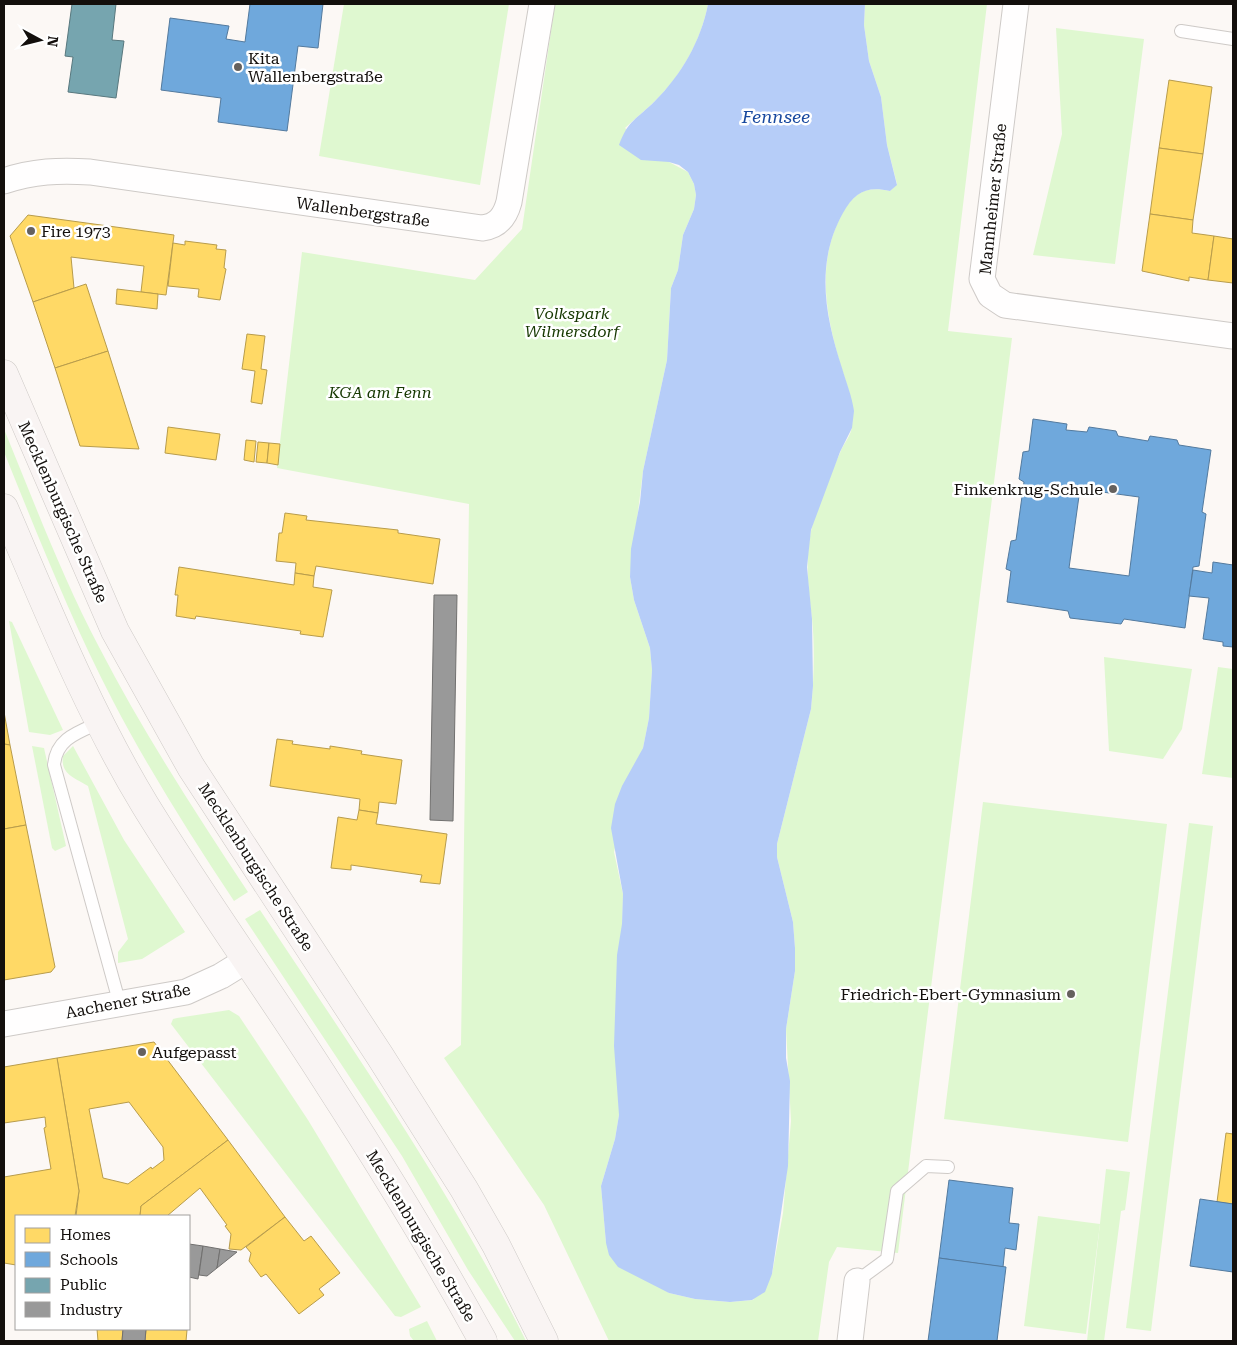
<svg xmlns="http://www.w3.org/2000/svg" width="1237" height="1345" font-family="'Roboto Serif',serif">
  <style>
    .green { fill: #dff8d0 }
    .water { fill: #b6cdf8 }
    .homes { fill: #ffd966; stroke: #b89c4b; fill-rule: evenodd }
    .schools { fill: #6fa8dc; stroke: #537a9e; fill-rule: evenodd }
    .public { fill: #76a5af; stroke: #58787e }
    .industry { fill: #999; stroke: #71706f }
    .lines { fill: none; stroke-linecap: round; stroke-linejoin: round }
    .lane-casing { stroke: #cecac7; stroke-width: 14 }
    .street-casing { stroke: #cecac7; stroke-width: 27 }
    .secondary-casing { stroke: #cecac7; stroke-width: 29 }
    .lane { stroke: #fffefe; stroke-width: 12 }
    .street { stroke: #fffefe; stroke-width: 25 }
    .secondary { stroke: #f9f4f3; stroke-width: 28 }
    .poi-dot { fill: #65615e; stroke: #fff; stroke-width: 2 }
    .labels { text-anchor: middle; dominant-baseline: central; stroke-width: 5; stroke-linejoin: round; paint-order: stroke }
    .poi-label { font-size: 16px; fill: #130f0c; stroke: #fff; text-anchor: start }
    .street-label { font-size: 16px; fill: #130f0c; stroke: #fff }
    .park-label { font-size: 16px; font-style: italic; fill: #163801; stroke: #fff }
    .water-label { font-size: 18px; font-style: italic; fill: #17489e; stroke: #fff }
  </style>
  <rect width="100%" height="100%" fill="#fcf8f5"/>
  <g class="green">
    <polygon points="344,4 509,4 480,185 319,156"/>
    <path d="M555,4H708C701,41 681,76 654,102C645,111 634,119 625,128L669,162L688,172L694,184L696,195L694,209L683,235L678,270L671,288L667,360L643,471L630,577L634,600L650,648L652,670L649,718L643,748L634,767L614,852L623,894L619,1115L615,1139L601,1186L606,1243L669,1293L695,1299L730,1302L753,1300L772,1274L783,1213L791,1121L786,1029L795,971V948L793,922L777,857V844L811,709C814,679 815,647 812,618C808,589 805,560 811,531C816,509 830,474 840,453C843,444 852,435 852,425C854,402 848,388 841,367C826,315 815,263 843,212C855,192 866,186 890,191L897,184L887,145L881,97L869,61L864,25L865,4H987L948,331L1012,338L909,1164L898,1253L837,1247L829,1262L818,1341H609L544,1205L444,1058L461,1045L469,504L277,468L302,252L475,280L522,229Z"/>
    <polygon points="1056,28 1144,39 1115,264 1033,255 1062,134"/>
    <path d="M4,429C34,502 62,577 99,647C143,732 195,812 248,892L234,901C191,836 149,770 113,701C71,620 38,536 4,452Z"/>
    <polygon points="9,621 12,622 63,730 50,735 29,732"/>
    <polygon points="1104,657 1192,669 1182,729 1163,759 1109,751"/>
    <polygon points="1218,667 1233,669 1233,778 1202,774"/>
    <polygon points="32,746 44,748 66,846 55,851 52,848"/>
    <path d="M73,746L124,840L185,932L142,959L118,963V952L128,939L88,786C75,778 60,774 63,756Z"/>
    <polygon points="983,802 1167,824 1128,1142 944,1119"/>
    <polygon points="1189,823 1213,826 1151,1331 1126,1328"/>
    <path d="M260,910C353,1050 451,1190 526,1341H515L468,1270L402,1156L245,919Z"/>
    <polygon points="229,1010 239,1016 308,1120 421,1307 401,1317 395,1316 171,1024 173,1019 177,1018"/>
    <polygon points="1106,1169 1130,1172 1125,1210 1121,1211 1104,1341 1087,1341"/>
    <polygon points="1038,1216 1100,1224 1086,1334 1024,1326"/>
    <polygon points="427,1321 437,1341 414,1341 410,1336 409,1329"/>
  </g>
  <path class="water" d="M708,4H865L864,25L869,61L881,97L887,145L897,185L890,191C866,186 855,192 843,213C815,263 825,316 842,368C846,382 852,396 854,411L852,428L840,452L811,530L807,567L812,619L813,686L811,709L777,844V857L793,922L795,948V971L786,1029V1058L790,1081L788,1166L772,1274L765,1292L752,1300L730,1302L695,1299L669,1293L618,1267L609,1255L606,1243L601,1186L615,1139L619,1115L614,1046L617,955L622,924L623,894L611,828L615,804L622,786L643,748L649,718L652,670L650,648L634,600L630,577L631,549L640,502L643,471L667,360L671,288L678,270L683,235L694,209L696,195L694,184L688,172L679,165L669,162L641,160L619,145C628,120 637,119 655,101C681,75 701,41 708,4Z"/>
  <g class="homes">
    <polygon points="1169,80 1212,87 1203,154 1159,148"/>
    <polygon points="1159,148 1203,154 1193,220 1150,214"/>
    <polygon points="1150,214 1193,220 1192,233 1214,236 1208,280 1189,277 1189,281 1142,271"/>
    <polygon points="28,215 174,235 166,295 141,292 144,266 71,257 74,288 33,302 10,236"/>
    <polygon points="1214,236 1233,239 1233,283 1208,280"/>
    <polygon points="185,241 217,245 216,249 226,250 224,268 226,269 220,300 198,297 199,289 168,286 173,243 185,245"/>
    <polygon points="86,284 108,351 55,368 33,302"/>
    <polygon points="117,289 158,294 157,309 116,304"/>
    <polygon points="247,334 265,336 261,369 267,370 262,404 251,402 255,371 242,369"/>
    <polygon points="108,351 139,449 80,446 55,368"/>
    <polygon points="168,427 220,434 216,460 165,453"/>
    <polygon points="246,440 256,441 254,462 244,460"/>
    <polygon points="258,442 269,443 267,463 256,462"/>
    <polygon points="269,443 280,444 278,465 267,463"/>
    <polygon points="285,513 307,516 306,520 398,530 398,533 440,539 433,584 316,566 314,576 295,573 296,563 276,561 279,533 282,533"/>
    <polygon points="179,567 294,585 295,573 314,576 313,587 332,590 323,637 300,634 301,631 196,616 195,619 176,616 178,595 175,595"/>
    <polygon points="4,712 10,745 4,744"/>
    <polygon points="277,739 293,741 292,744 330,749 330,746 362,751 361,754 402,760 396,804 379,802 378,813 359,810 360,799 270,786"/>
    <polygon points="4,744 10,745 26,825 4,829"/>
    <polygon points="359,810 378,813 376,824 447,834 440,884 420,882 422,875 351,865 351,870 331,868 338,817 357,820"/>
    <polygon points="26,825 55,967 51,972 4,980 4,829"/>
    <path d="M154,1042L228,1140L141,1206L140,1216H76L79,1191L57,1058ZM129,1102L163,1147L164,1160L152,1169L151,1167L128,1184L103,1178L89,1109Z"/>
    <polygon points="57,1058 79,1191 75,1216 16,1216 16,1265 4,1263 4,1177 51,1169 44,1128 46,1127 45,1117 4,1123 4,1067"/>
    <polygon points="1226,1133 1233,1134 1233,1204 1217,1202"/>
    <polygon points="228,1140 285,1217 241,1250 229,1249 231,1234 225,1226 227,1225 200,1188 167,1216 140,1216 141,1206"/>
    <polygon points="285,1217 304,1241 311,1236 340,1273 319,1289 324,1295 299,1314 266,1274 261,1277 249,1261 251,1253 246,1247"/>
    <polygon points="97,1329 123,1329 122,1341 98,1341"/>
    <polygon points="146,1329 187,1330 186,1341 145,1341"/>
  </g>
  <g class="schools">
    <polygon points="250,4 323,4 318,48 298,46 287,131 218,122 221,98 161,90 170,18 229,26 226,39 245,42"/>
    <path d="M1033,419L1067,424L1066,430L1087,432L1089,427L1116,431L1118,436L1148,441L1150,436L1177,440L1179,445L1211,450L1202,512L1206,514L1199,566L1193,567L1185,628L1124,619L1121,624L1070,618L1068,611L1007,602L1011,571L1006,569L1011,541L1016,540L1024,482L1019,479L1023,452L1029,451ZM1080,489L1139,497L1129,576L1069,568Z"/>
    <polygon points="1213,562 1233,565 1233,647 1223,646 1223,642 1203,639 1209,598 1189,596 1193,570 1212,573"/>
    <polygon points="949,1180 1013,1188 1009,1223 1019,1224 1016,1250 1005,1248 1003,1267 939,1258"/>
    <polygon points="1200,1199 1233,1204 1233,1272 1190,1266"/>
    <polygon points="939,1258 1006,1267 997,1341 928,1341"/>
  </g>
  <polygon class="public" points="72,4 116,4 112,40 124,41 116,98 68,92 73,57 65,56"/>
  <g class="industry">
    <polygon points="434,595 457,595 453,821 430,820"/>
    <polygon points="189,1244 203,1246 198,1279 189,1277"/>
    <polygon points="203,1246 220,1249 217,1268 207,1276 199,1275"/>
    <polygon points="220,1249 237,1252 217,1268"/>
    <polygon points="123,1329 146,1329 145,1341 122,1341"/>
  </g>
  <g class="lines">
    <g class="lane-casing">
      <g id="lane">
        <polyline points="1181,31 1233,39"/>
        <path d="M101,722C79,732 56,738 54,765L120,1005"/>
        <polyline points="857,1281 887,1259 897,1191 926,1166 948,1167"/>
      </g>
    </g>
    <g class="street-casing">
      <g id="street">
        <polyline points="1016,4 982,279 990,295 1005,305 1233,336"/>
        <path d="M4,181C33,171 60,170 90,172L482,228C498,226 505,217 509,202L542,4"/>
        <polyline points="4,1024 186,992 221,976 247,960"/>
        <polyline points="850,1341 857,1281"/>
      </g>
    </g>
    <g class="secondary-casing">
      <g id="secondary">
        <polyline points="4,374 115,631 191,767 380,1056 464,1189 496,1245 544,1341"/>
        <path d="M4,508C47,608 88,711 145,805C204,901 271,993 331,1088C384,1170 436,1255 483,1341"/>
      </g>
    </g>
    <use href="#lane" class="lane"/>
    <use href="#street" class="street"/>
    <use href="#secondary" class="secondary"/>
  </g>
  <g class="poi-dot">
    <circle cx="238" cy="67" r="5"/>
    <circle cx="31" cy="231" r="5"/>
    <circle cx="1113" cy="489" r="5"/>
    <circle cx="1071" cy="994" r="5"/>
    <circle cx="142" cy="1052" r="5"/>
  </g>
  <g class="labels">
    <g class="poi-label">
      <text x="248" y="58">Kita<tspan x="248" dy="18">Wallenbergstraße</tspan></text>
      <text x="41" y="231">Fire 1973</text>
      <text x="1103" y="489" text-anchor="end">Finkenkrug-Schule</text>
      <text x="1061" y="994" text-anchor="end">Friedrich-Ebert-Gymnasium</text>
      <text x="152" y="1052">Aufgepasst</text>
    </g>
    <g class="street-label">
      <text transform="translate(993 199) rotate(-84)">Mannheimer Straße</text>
      <text transform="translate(363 212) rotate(8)">Wallenbergstraße</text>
      <text transform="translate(63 512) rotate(66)">Mecklenburgische Straße</text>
      <text transform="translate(256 867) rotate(57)">Mecklenburgische Straße</text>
      <text transform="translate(128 1001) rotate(-11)">Aachener Straße</text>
      <text transform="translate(421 1236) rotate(59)">Mecklenburgische Straße</text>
    </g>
    <g class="park-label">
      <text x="572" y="313">Volkspark<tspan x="572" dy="18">Wilmersdorf</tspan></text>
      <text x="380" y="392">KGA am Fenn</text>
    </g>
    <g class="water-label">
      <text x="776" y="116">Fennsee</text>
    </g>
  </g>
  <rect width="1237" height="1345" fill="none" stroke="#130f0c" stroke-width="10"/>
  <rect x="15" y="1215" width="175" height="115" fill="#ffffff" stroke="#a19f9e"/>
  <rect x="25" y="1228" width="25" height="15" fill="#ffd966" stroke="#a19f9e"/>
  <text x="60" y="1240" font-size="15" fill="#130f0c">Homes</text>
  <rect x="25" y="1252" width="25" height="15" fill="#6fa8dc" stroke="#a19f9e"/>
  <text x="60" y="1265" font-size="15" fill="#130f0c">Schools</text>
  <rect x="25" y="1278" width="25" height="15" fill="#76a5af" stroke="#a19f9e"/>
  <text x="60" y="1290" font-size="15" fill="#130f0c">Public</text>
  <rect x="25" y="1302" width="25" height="15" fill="#999999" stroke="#a19f9e"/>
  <text x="60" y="1315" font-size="15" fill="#130f0c">Industry</text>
  <g transform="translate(40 40) rotate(97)" stroke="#ffffff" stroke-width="4" paint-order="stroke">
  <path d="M0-4L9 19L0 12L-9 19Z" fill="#130f0c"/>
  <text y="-8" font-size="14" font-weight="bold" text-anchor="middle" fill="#130f0c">N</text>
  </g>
</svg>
